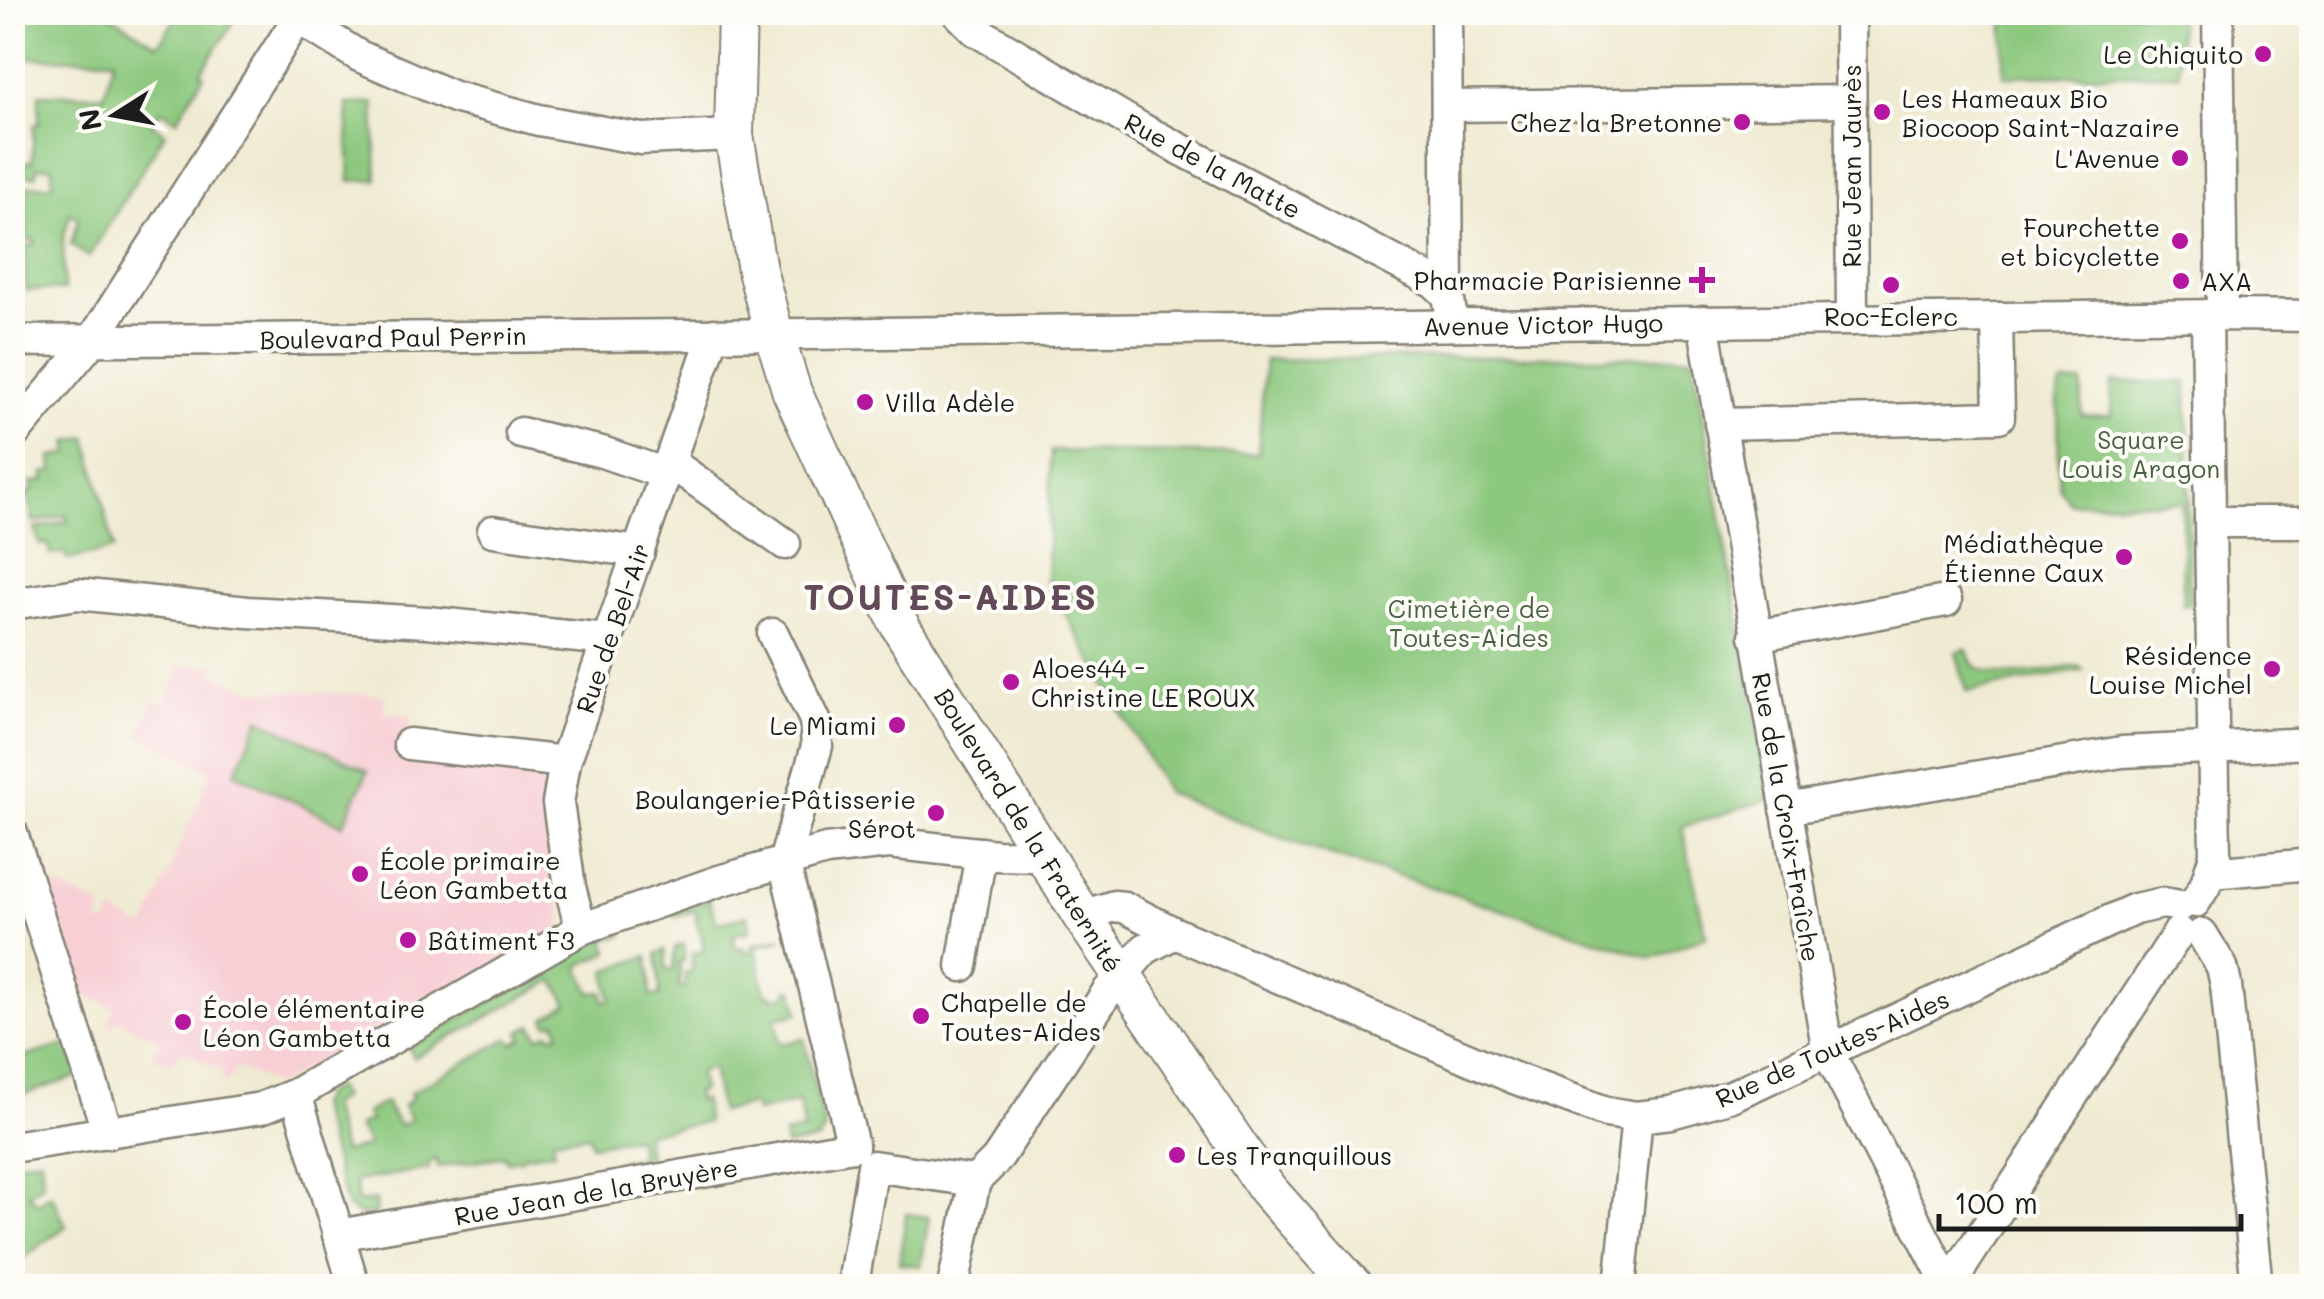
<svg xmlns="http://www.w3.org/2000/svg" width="2324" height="1299" font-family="Mali,sans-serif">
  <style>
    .built { fill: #f7cfd5 }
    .green { fill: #8cc87e; stroke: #54724d; stroke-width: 2.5 }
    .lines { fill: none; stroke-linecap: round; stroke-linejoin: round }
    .minor-casing { stroke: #868376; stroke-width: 35 }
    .major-casing { stroke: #868376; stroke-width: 42 }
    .minor { stroke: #fff; stroke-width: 30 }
    .major { stroke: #fff; stroke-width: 38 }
    .poi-dot { fill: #b5179e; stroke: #fdfcf7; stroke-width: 4 }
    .labels { text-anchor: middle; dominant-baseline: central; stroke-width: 8; stroke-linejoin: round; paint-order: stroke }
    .poi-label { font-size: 25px; fill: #1c1c1c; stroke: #fdfcf7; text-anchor: end }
    .street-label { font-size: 25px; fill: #1c1c1c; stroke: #fdfcf7 }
    .park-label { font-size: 25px; fill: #496143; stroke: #fdfcf7 }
    .district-label { font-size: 35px; font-weight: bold; letter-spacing: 2.5px; fill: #634a59; stroke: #fdfcf7 }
  </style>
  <rect width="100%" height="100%" fill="#fdfcf7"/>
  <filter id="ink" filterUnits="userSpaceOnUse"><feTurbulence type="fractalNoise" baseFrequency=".01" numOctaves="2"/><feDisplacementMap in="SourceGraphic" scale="20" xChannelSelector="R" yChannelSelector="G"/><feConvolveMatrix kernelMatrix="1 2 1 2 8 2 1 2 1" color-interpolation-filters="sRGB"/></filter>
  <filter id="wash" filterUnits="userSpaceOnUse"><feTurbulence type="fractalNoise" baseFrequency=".0048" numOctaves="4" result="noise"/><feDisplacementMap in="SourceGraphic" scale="40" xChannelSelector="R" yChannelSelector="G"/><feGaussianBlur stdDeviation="2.25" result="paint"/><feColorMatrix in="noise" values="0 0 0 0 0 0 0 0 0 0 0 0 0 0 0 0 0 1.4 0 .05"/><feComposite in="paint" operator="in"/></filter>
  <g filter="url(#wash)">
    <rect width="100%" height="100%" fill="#efead1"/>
    <polygon class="built" points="178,665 214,666 214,674 251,690 385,695 384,714 411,716 408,733 553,761 548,832 562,918 557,930 276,1085 237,1068 229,1081 224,1083 221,1079 223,1071 180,1050 173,1064 154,1057 152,1054 161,1041 118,1020 113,1025 108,1025 113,1008 79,991 45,889 58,886 103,908 98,918 102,924 108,922 112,912 145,928 211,772 138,735 155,699 164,703 179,672"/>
    <g class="green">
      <polygon points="23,13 107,13 158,45 179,13 249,13 245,20 238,16 201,72 204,75 177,120 161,110 152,124 165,133 89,257 71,245 78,218 70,213 63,240 64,290 25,290 25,246 35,245 35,240 26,240 26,186 52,185 52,167 37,167 36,176 24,176 24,162 32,162 34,125 39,124 39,94 104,95 114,59 25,58"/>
      <polygon points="2004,13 2179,13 2179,74 2004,76"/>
      <polygon points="374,103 377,180 350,181 347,104"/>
      <polygon points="1456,357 1693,357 1770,799 1682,827 1706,936 1652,958 1303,846 1167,793 1047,581 1051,451 1258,454 1265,360"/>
      <polygon points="2112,382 2187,382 2189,502 2070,503 2059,487 2058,394 2063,383 2082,383 2082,416 2111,416"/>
      <polygon points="87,437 114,549 67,560 65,552 51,555 48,543 40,545 35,529 68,521 67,515 34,523 26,493 33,491 31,483 45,480 43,473 54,471 51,458 70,453 68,442"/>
      <polygon points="2188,505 2190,605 2183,605 2182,506"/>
      <path d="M1966,649C1970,657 1972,665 1980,669C2002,681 2053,669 2078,666L2083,670L1967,692L1956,652Z"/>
      <polygon points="260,719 368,771 343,825 235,773"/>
      <polygon points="709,899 717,923 747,915 750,931 734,934 735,948 744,947 745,952 752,951 752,945 781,938 782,940 756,946 765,994 771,994 773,998 787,995 787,990 793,989 799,1013 775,1018 780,1044 804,1039 825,1129 818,1140 786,1146 784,1134 804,1130 799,1102 756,1112 754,1104 720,1112 712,1068 699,1072 702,1090 696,1092 697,1100 703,1099 707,1122 645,1133 650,1168 619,1173 617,1161 640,1157 637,1137 591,1145 589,1135 553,1139 554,1151 522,1156 522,1159 507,1161 505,1156 438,1167 436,1159 429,1162 429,1169 355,1181 358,1202 375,1200 376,1213 359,1215 347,1207 318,1106 323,1095 336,1087 342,1098 330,1105 343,1152 368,1146 358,1126 370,1120 366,1113 385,1102 399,1126 411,1120 403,1106 413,1098 410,1093 509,1038 513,1044 523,1038 520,1032 532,1025 539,1037 549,1032 550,1036 559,1034 556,1022 547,1024 545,1018 568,1004 554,980 414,1058 408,1047 604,937 621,931 623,936 605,939 609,952 579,966 591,993 603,992 604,1001 611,1000 606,971 648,956 651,996 660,996 657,953 665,950 666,970 673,970 675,947 684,944 684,961 680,962 679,988 685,987 685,972 692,972 692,953 703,952 702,937 695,918 699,916 692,911 675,917 673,912"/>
      <polygon points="68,1044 79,1076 25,1094 21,1084 14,1085 18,1099 13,1100 13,1060"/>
      <polygon points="41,1158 43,1183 29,1194 37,1204 50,1195 53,1197 66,1226 13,1266 13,1244 22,1237 13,1224 13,1162"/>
      <polygon points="906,1214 929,1217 921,1266 899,1263"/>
    </g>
  </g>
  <g filter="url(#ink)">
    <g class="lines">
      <g class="minor-casing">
        <g id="minor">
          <polyline points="957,12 975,30 1142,129 1434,282 1448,295 1453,325"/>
          <polyline points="1446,12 1448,295"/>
          <polyline points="1850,12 1852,320"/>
          <polyline points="2218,12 2222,315"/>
          <polyline points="298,18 359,56 454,97 539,120 641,139 734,135"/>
          <polyline points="1447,106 1850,101"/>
          <polyline points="1703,321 1828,1052 1949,1286"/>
          <polyline points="12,341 807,334 2222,315 2312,316"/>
          <polyline points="1720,424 1999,417 1997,318"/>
          <polyline points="521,433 602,452 666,474"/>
          <polyline points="12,436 92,341 302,12"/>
          <polyline points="670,462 785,544"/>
          <polyline points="2210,522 2312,522"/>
          <polyline points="493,531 639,552"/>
          <polyline points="12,604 78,594 247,612 427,622 608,640"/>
          <polyline points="773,634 815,720 817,746 784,862 853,1146"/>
          <polyline points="1755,636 1946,601"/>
          <polyline points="409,744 565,762"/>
          <polyline points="1786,809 2122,752 2312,743"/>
          <polyline points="12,833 108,1133"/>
          <polyline points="2210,873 2312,864"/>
          <polyline points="2195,902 2205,886 2215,855 2207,315"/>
          <polyline points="1082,916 1114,906 1124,907 1175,933 1514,1078 1606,1112 1637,1117 1671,1113 1729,1097 2135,909 2163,903 2180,906"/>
          <polyline points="581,929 570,887 558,803 565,762 714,334"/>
          <polyline points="2202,934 2222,967 2226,985 2257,1286"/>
          <polyline points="962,966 981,853"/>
          <polyline points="296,1094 354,1286"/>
          <polyline points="12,1147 261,1108 296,1094 581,929 719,881 826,850 889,843 996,855 1043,856"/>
          <polyline points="975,1181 997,1159 1108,991 1145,949 1175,933"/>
          <polyline points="338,1235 853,1146"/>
          <polyline points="856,1286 855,1272 873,1166 975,1181 953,1286"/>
          <polyline points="1620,1286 1637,1117"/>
          <polyline points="1952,1286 1963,1264 2179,932"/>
        </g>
      </g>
      <g class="major-casing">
        <polyline id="major" points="737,12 734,135 757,270 774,334 792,392 899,624 1082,916 1267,1189 1353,1286"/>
      </g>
      <use href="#minor" class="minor"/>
      <use href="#major" class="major"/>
    </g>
  </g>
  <g class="poi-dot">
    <circle cx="2263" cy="54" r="10"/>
    <circle cx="1882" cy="112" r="10"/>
    <circle cx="1742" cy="122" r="10"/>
    <circle cx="2180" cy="158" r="10"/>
    <circle cx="2180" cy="241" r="10"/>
    <path d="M1697 265h10v10h10v10h-10v10h-10v-10h-10v-10h10z"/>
    <circle cx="2181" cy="281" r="10"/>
    <circle cx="1891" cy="285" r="10"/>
    <circle cx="865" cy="402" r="10"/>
    <circle cx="2124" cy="557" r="10"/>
    <circle cx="2272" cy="669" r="10"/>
    <circle cx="1011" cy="682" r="10"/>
    <circle cx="897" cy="725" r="10"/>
    <circle cx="936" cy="813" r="10"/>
    <circle cx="360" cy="874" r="10"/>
    <circle cx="408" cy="940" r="10"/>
    <circle cx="921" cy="1016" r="10"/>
    <circle cx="183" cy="1022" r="10"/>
    <circle cx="1177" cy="1155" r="10"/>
  </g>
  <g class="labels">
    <g class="poi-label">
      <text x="2243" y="54">Le Chiquito</text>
      <text x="1902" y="98" text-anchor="start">Les Hameaux Bio<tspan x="1902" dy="29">Biocoop Saint-Nazaire</tspan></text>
      <text x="1722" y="122">Chez la Bretonne</text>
      <text x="2160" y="158">L'Avenue</text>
      <text x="2160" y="227">Fourchette<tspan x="2160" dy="29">et bicyclette</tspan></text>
      <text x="1682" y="280">Pharmacie Parisienne</text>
      <text x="2201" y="281" text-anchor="start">AXA</text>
      <text x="1891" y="316" text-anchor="middle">Roc-Eclerc</text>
      <text x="885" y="402" text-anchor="start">Villa Adèle</text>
      <text x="2104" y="543">Médiathèque<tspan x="2104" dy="29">Étienne Caux</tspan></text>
      <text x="2252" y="655">Résidence<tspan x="2252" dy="29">Louise Michel</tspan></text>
      <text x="1031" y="668" text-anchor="start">Aloes44 -<tspan x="1031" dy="29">Christine LE ROUX</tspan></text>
      <text x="877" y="725">Le Miami</text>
      <text x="916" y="799">Boulangerie-Pâtisserie<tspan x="916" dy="29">Sérot</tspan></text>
      <text x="380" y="860" text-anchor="start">École primaire<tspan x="380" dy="29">Léon Gambetta</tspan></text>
      <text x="428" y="940" text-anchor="start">Bâtiment F3</text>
      <text x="941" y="1002" text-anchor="start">Chapelle de<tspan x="941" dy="29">Toutes-Aides</tspan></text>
      <text x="203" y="1008" text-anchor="start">École élémentaire<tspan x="203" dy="29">Léon Gambetta</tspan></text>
      <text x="1197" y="1155" text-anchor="start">Les Tranquillous</text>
    </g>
    <g class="street-label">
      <text transform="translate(1213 165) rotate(28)">Rue de la Matte</text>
      <text transform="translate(1851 166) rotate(-90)">Rue Jean Jaurès</text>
      <text transform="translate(1543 324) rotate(-1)">Avenue Victor Hugo</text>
      <text transform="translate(393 337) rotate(-1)">Boulevard Paul Perrin</text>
      <text transform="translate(612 628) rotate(-71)">Rue de Bel-Air</text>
      <text transform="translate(1787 817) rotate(80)">Rue de la Croix-Fraîche</text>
      <text transform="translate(1029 830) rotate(58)">Boulevard de la Fraternité</text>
      <text transform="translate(1832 1048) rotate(-24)">Rue de Toutes-Aides</text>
      <text transform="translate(596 1191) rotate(-10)">Rue Jean de la Bruyère</text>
    </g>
    <g class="park-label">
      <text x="2141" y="439">Square<tspan x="2141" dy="29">Louis Aragon</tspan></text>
      <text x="1469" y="608">Cimetière de<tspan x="1469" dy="29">Toutes-Aides</tspan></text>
    </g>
    <g class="district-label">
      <text x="951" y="596">TOUTES-AIDES</text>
    </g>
  </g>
  <rect width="2324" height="1299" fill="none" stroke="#fdfcf7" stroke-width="50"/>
  <g transform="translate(115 115) rotate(259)" stroke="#fdfcf7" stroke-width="8" paint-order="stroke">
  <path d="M0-8L18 38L0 25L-18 38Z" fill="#1c1c1c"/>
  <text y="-15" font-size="28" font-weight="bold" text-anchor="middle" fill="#1c1c1c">N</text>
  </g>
  <path d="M1939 1214v15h302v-15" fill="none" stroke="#1c1c1c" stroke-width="5"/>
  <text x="1954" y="1214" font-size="30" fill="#1c1c1c" stroke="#fdfcf7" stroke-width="8" paint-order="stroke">100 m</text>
</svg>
